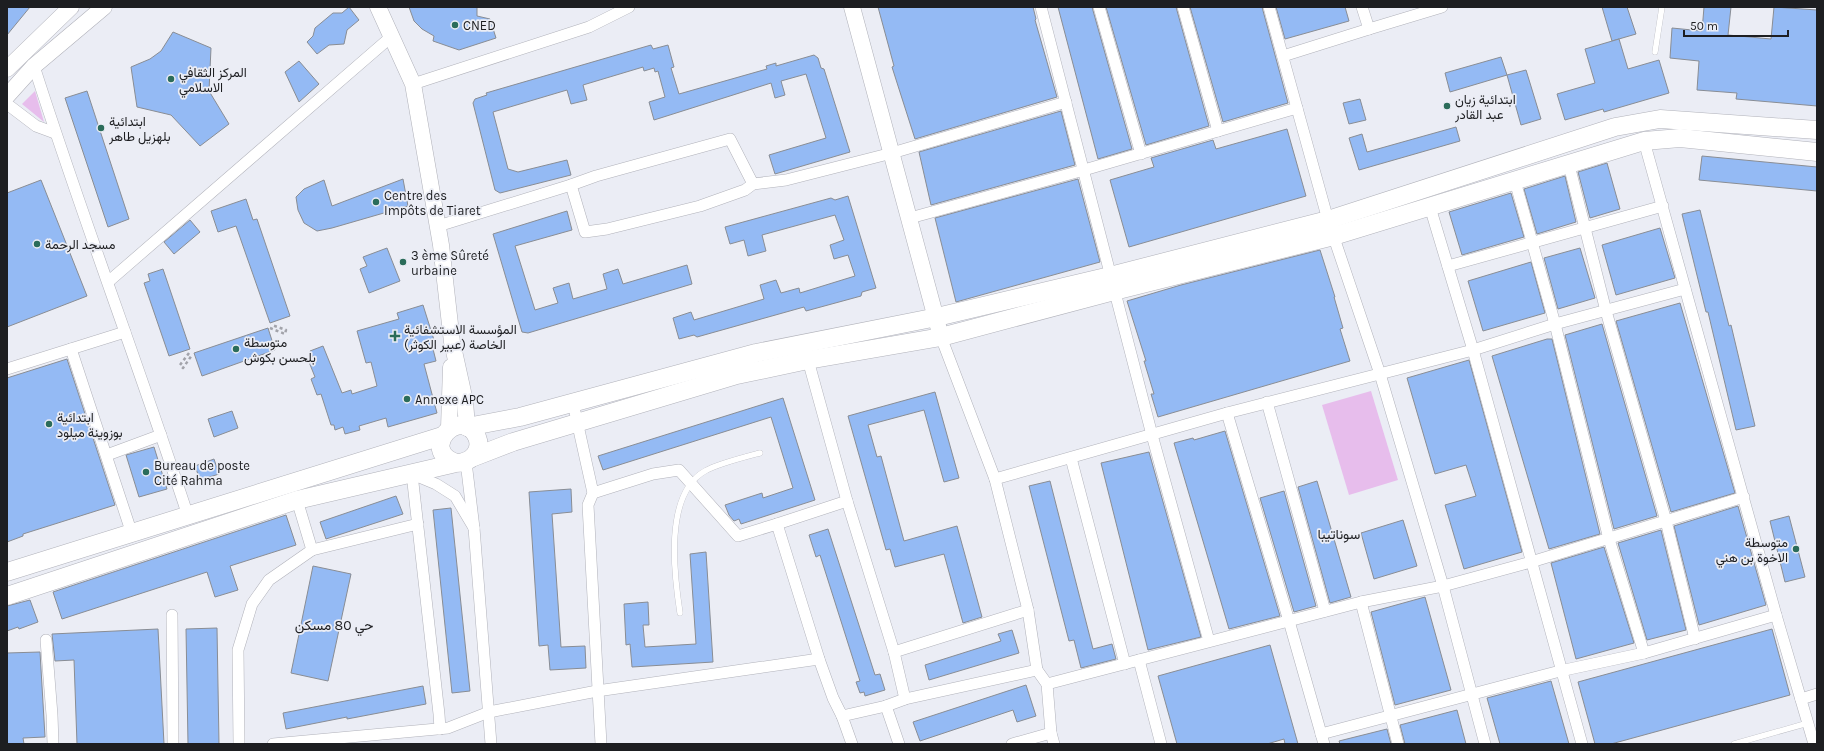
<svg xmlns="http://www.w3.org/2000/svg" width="1824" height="751" font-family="Karla,Vazirmatn,sans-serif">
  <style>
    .green { fill: #e7bdec }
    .building { fill: #94baf4; stroke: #898d94 }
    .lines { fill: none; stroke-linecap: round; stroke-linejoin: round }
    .lane-casing { stroke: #b1b2ba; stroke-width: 6 }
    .street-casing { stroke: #b1b2ba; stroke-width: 12 }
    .secondary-casing { stroke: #b1b2ba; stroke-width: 17 }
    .primary-casing { stroke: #b1b2ba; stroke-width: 19 }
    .path { stroke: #a2a3aa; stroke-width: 2.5; stroke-dasharray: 3 3; stroke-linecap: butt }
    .lane { stroke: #fff; stroke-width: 5.5 }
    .street { stroke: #fff; stroke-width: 11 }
    .secondary { stroke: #fff; stroke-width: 16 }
    .primary { stroke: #fff; stroke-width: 18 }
    .poi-dot { fill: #2b6c5a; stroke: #ebedf5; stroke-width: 1.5 }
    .labels { text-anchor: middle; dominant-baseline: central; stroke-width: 3.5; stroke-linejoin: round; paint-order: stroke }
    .poi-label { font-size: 13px; fill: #1d1e21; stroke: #ebedf5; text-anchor: start }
    .neighbourhood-label { font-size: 14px; fill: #1d1e21; stroke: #ebedf5 }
  </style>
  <rect width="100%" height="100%" fill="#ebedf5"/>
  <g class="green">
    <polygon points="35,91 44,122 22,104"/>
    <polygon points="1371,391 1398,480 1349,495 1322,405"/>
  </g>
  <g class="building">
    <polygon points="7,7 30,7 7,35"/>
    <polygon points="349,7 359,20 347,30 344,44 329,45 317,54 307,42 313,36 315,28 333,13 342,13"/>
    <polygon points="409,7 477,7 477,16 490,19 496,38 459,50 433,41 434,36 422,29 414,21"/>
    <polygon points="878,7 1033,7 1036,19 1035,20 1057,97 915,139 899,89 892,67 894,66"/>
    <polygon points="1058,7 1092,7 1132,149 1098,159"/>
    <polygon points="1106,7 1176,7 1209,126 1146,145"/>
    <polygon points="1190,7 1262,7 1288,103 1223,122"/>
    <polygon points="1276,7 1345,7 1349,21 1285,39"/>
    <polygon points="1602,7 1627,7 1636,34 1612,41"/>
    <polygon points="1704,7 1731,7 1728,35 1771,39 1774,7 1817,10 1817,106 1736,99 1737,93 1697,90 1699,61 1670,58 1672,28 1702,31"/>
    <polygon points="173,32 211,48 209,91 229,124 200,146 171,115 137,107 131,67 150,59 161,51"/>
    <polygon points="1619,39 1628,69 1659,60 1669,93 1604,112 1603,109 1565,120 1557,94 1595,83 1585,49"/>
    <polygon points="651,45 653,49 668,45 674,67 671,68 679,94 767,69 766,66 776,63 776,66 814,55 818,58 821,68 824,69 850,152 775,174 769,155 826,138 806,74 781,81 785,95 775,98 771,83 654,120 649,102 665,97 658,71 655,72 654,68 644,71 643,67 583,85 587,100 571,104 567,90 493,112 508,169 518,172 567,160 571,175 500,193 495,190 473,103 475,99 487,95 486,93"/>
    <polygon points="1501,57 1507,75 1450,92 1445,73"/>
    <polygon points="299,61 319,84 299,102 285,72"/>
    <polygon points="1526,70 1541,119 1521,125 1507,75"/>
    <polygon points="87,91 129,219 108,227 65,98"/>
    <polygon points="1360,99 1366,120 1349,124 1343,103"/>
    <polygon points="1061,111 1075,165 931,205 919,152"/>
    <polygon points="1456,127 1460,141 1359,170 1349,138 1362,134 1367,152"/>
    <polygon points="1287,129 1306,196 1129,247 1110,180 1154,167 1151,158 1213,140 1216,149"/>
    <polygon points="1702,156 1817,167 1817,191 1699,180"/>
    <polygon points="1607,163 1620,209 1590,218 1578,172"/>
    <polygon points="1565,176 1576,222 1537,234 1524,189"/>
    <polygon points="403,179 408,206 332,228 317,231 304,223 298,210 296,197 304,189 324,180 332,206"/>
    <polygon points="1078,179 1100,262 956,302 935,218"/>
    <polygon points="41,180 87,296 7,327 7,193"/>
    <polygon points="1511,193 1524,237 1462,255 1449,212"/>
    <polygon points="848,196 876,288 862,292 861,296 806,311 804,307 697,337 694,335 679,339 673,318 691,312 694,320 764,299 760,285 776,280 781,293 799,288 800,293 855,276 848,255 834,259 830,245 844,240 835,215 762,235 766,251 748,256 744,240 730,244 725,227 831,198 835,200"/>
    <polygon points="246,199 253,220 257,219 290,316 270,323 236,226 218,232 211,211"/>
    <polygon points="1700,210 1729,326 1731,325 1755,426 1736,430 1708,312 1706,312 1682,214"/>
    <polygon points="567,211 572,230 515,246 535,310 558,303 553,288 569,283 573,299 607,289 603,274 618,269 623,284 687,265 692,284 528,333 522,332 493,234"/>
    <polygon points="190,220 200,232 174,254 164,242"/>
    <polygon points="1660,228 1675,278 1616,295 1602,245"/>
    <polygon points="387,248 400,281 369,293 360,269 367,266 363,257"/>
    <polygon points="1580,248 1595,298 1558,309 1544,258"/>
    <polygon points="1320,250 1335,297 1334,297 1343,328 1340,329 1350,361 1158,417 1151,394 1154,394 1144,361 1146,361 1127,301 1181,285"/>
    <polygon points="1531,262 1545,313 1483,331 1468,281"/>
    <polygon points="163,269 190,349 169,356 144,283 150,281 148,274"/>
    <polygon points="1680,303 1735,493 1671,512 1616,321"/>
    <polygon points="423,305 434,340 431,341 436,361 424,364 437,413 388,427 386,418 359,426 360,430 345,434 343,427 335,430 334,425 331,425 321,394 317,395 311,379 315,377 309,362 314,360 310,351 323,346 342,393 351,390 352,394 377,386 371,362 366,363 357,331 399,319 397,313"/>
    <polygon points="1602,324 1657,516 1614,529 1565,335"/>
    <polygon points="268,328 275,350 202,376 194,353"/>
    <polygon points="1547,339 1552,339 1600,534 1549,549 1492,356"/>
    <polygon points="67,359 115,505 23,534 23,536 7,542 7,378"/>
    <polygon points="1469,360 1522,552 1464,569 1445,505 1476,496 1466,465 1435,474 1407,378"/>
    <polygon points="935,392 959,478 944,482 924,410 868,425 877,457 881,456 904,541 957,526 982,617 963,623 944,554 895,567 890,549 886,550 848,416"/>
    <polygon points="783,398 815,500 741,524 739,519 734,521 729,515 725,505 762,493 763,498 793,488 771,417 603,470 598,456"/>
    <polygon points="232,411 238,428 214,437 208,419"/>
    <polygon points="1225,431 1280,616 1229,629 1174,443 1193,438 1194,440"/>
    <polygon points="154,447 167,489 139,497 126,455"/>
    <polygon points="1149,452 1201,637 1148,650 1101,463"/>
    <polygon points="214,459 219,474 200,480 195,466"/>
    <polygon points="1050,481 1093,649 1112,644 1116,659 1081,668 1074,640 1069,641 1029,486"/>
    <polygon points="1317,481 1351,597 1330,603 1298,487"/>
    <polygon points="571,489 572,512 552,514 561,647 585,646 586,668 550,670 548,645 539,646 529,492"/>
    <polygon points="1284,491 1316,606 1294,612 1260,498"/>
    <polygon points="396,496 403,514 326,539 320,522"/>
    <polygon points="1738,506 1766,605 1699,625 1674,526"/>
    <polygon points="451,508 470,691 452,693 433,510"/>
    <polygon points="286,515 296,545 230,566 238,590 215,597 207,572 62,619 53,592"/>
    <polygon points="1789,516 1805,577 1785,582 1770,521"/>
    <polygon points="1403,520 1417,566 1374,579 1361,533"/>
    <polygon points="828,529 875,675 880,674 885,690 865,696 864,692 860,693 856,682 860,681 820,555 816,557 809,535"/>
    <polygon points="1661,530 1686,630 1647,640 1618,543"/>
    <polygon points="1604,547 1634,643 1576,659 1551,563"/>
    <polygon points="706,552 713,662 632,667 630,644 626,645 624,604 648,602 649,625 643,625 645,647 696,644 690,554"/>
    <polygon points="313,566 351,574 328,681 291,673"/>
    <polygon points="1425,597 1451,690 1395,705 1371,612"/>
    <polygon points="30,600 38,622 19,629 18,627 7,631 7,606"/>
    <polygon points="217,628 219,744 188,744 186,629"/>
    <polygon points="158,629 164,744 77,744 74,660 55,661 52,634"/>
    <polygon points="1772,629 1790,695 1611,744 1595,744 1578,682"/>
    <polygon points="1012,630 1019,653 929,680 925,665 1001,641 998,634"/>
    <polygon points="1270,645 1298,744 1285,744 1284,739 1267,744 1177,744 1158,676"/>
    <polygon points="40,652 45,737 23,738 24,744 7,744 7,653"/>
    <polygon points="1551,681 1569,744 1500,744 1487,698"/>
    <polygon points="1026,685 1036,716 1017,722 1013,710 920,741 913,722"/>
    <polygon points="423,686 426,704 347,719 347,717 286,729 283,713"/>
    <polygon points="1457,710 1466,744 1405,744 1400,725"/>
    <polygon points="1387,729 1391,744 1340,744 1339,741"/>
  </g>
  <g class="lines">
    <g class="lane-casing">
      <g id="lane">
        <polyline points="1655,52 1662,7"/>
        <path d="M680,613C674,574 664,494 705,471C717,464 745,457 760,453"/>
        <polyline points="1734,744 1808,723"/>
      </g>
    </g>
    <g class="street-casing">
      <g id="street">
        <polyline points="1041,7 1152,435 1209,641"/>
        <polyline points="1099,7 1141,154"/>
        <polyline points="1183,7 1218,131"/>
        <polyline points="1269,7 1328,220 1380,374 1443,586 1485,744"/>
        <polyline points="1369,29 1442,7"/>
        <polyline points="1283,56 1369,29 1362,7"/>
        <path d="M34,66C82,217 139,366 188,516"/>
        <polyline points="413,84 589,27 629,7"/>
        <polyline points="7,104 36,126 55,133"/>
        <polyline points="1644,141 1776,615 1814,744"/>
        <polyline points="1569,165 1606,311 1666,521 1695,639"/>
        <polyline points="1515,181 1555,324 1609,539 1644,653"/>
        <polyline points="571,185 585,232 607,229 700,206 745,190 753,184 786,180 892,153 1066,102"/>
        <polyline points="1430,207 1473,350 1582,744"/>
        <polyline points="910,218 1084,170 1297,108"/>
        <polyline points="438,226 571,185 596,176 730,139 753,184"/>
        <polyline points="1448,266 1663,206"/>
        <polyline points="108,282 392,36"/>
        <polyline points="941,337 995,479 1028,610 1037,670 1047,684 1051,733 1054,744"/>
        <polyline points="71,349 132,534"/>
        <polyline points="808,360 847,501 894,652 905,699"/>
        <polyline points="7,369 125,332"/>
        <polyline points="1267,402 1325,611"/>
        <polyline points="573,403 593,493 588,505 601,744"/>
        <polyline points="1227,413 1289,621 1324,744"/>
        <polyline points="107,455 161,435"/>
        <polyline points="1071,458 1125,664"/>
        <polyline points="466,462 474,528 491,744"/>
        <polyline points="995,479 1227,413 1473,350 1555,324 1685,289"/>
        <polyline points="593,493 653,474 679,470 738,536 777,524 819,659 833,698 842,716 886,706 905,699 1037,670"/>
        <polyline points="297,500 312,550"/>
        <polyline points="777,524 847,501"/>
        <polyline points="1361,602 1398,744"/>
        <polyline points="172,615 173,744"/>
        <polyline points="46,640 52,715 53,744"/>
        <polyline points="894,652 1028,610"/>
        <polyline points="1139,660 1161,744"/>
        <polyline points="1047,684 1361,602 1443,586 1531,562 1744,497"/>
        <polyline points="1801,699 1817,694"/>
        <polyline points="886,706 899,744"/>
        <polyline points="842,716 852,744"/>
        <polyline points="440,729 439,714 412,474 436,484 455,496 474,528"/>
        <polyline points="1321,734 1560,671 1644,653 1776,615"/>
        <polyline points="239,744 238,650 252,604 269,580 312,550 418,524"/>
        <polyline points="273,744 448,728 489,712 597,691 819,659"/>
        <polyline points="1012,744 1051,733"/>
      </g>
    </g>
    <g class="secondary-casing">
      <g id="secondary">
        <polyline points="378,7 413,84 441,245 452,342 465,401 467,427"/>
        <polyline points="852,7 941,337"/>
        <polyline points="7,69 71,7"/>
        <polyline points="7,96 34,66 104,7"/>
        <polyline points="449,428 451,367"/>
      </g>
    </g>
    <g class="primary-casing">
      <g id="primary">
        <polyline points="467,427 520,417 756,353 937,317 1110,276 1328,220 1615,127 1660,119 1817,130"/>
        <polyline points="474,457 513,442 737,375 808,360 941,337 1114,291 1334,236 1644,141 1680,138 1817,152"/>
        <polyline points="7,572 442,436"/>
        <path d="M7,596L297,500L456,463C470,463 483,452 477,437C462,404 417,449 456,463"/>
      </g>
    </g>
    <g class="path">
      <polyline points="270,328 285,334 286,330 272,325"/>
      <polyline points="189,353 180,365 183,368 192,355"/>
    </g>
    <use href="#lane" class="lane"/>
    <use href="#street" class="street"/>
    <use href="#secondary" class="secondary"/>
    <use href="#primary" class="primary"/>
  </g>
  <g class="poi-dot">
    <circle cx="455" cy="25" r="4"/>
    <circle cx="171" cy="79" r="4"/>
    <circle cx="1447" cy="106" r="4"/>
    <circle cx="101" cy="128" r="4"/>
    <circle cx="376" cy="202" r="4"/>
    <circle cx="37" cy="244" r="4"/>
    <circle cx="403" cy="262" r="4"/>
    <path d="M393 330h4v4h4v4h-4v4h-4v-4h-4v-4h4z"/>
    <circle cx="236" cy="349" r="4"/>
    <circle cx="407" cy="399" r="4"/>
    <circle cx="49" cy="424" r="4"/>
    <circle cx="146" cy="472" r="4"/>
    <circle cx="1796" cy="549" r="4"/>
  </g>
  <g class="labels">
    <g class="poi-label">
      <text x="463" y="25">CNED</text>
      <text x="179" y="72">المركز الثقافي<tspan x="179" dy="15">الاسلامي</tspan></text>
      <text x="1455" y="99">ابتدائية زيان<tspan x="1455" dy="15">عبد القادر</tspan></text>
      <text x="109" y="121">ابتدائية<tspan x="109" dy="15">بلهزيل طاهر</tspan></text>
      <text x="384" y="195">Centre des<tspan x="384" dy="15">Impôts de Tiaret</tspan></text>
      <text x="45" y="244">مسجد الرحمة</text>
      <text x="411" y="255">3 ème Sûreté<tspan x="411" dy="15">urbaine</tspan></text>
      <text x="404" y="329">المؤسسة الاستشفائية<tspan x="404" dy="15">الخاصة (عبير الكوثر)</tspan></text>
      <text x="244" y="342">متوسطة<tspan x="244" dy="15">بلحسن بكوش</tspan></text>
      <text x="415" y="399">Annexe APC</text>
      <text x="57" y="417">ابتدائية<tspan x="57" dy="15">بوزوينة ميلود</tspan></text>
      <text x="154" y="465">Bureau de poste<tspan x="154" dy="15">Cité Rahma</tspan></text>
      <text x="1788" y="542" text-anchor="end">متوسطة<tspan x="1788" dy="15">الاخوة بن هني</tspan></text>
    </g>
    <g class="neighbourhood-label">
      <text x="1339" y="534">سوناتيبا</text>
      <text x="334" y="625">حي 80 مسكن</text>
    </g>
  </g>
  <rect width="1824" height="751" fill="none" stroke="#1d1e21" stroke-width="16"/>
  <path d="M1684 30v6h104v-6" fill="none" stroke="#1d1e21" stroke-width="2"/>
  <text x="1690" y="30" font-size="12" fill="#1d1e21" stroke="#ebedf5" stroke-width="3" paint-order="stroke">50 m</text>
</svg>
